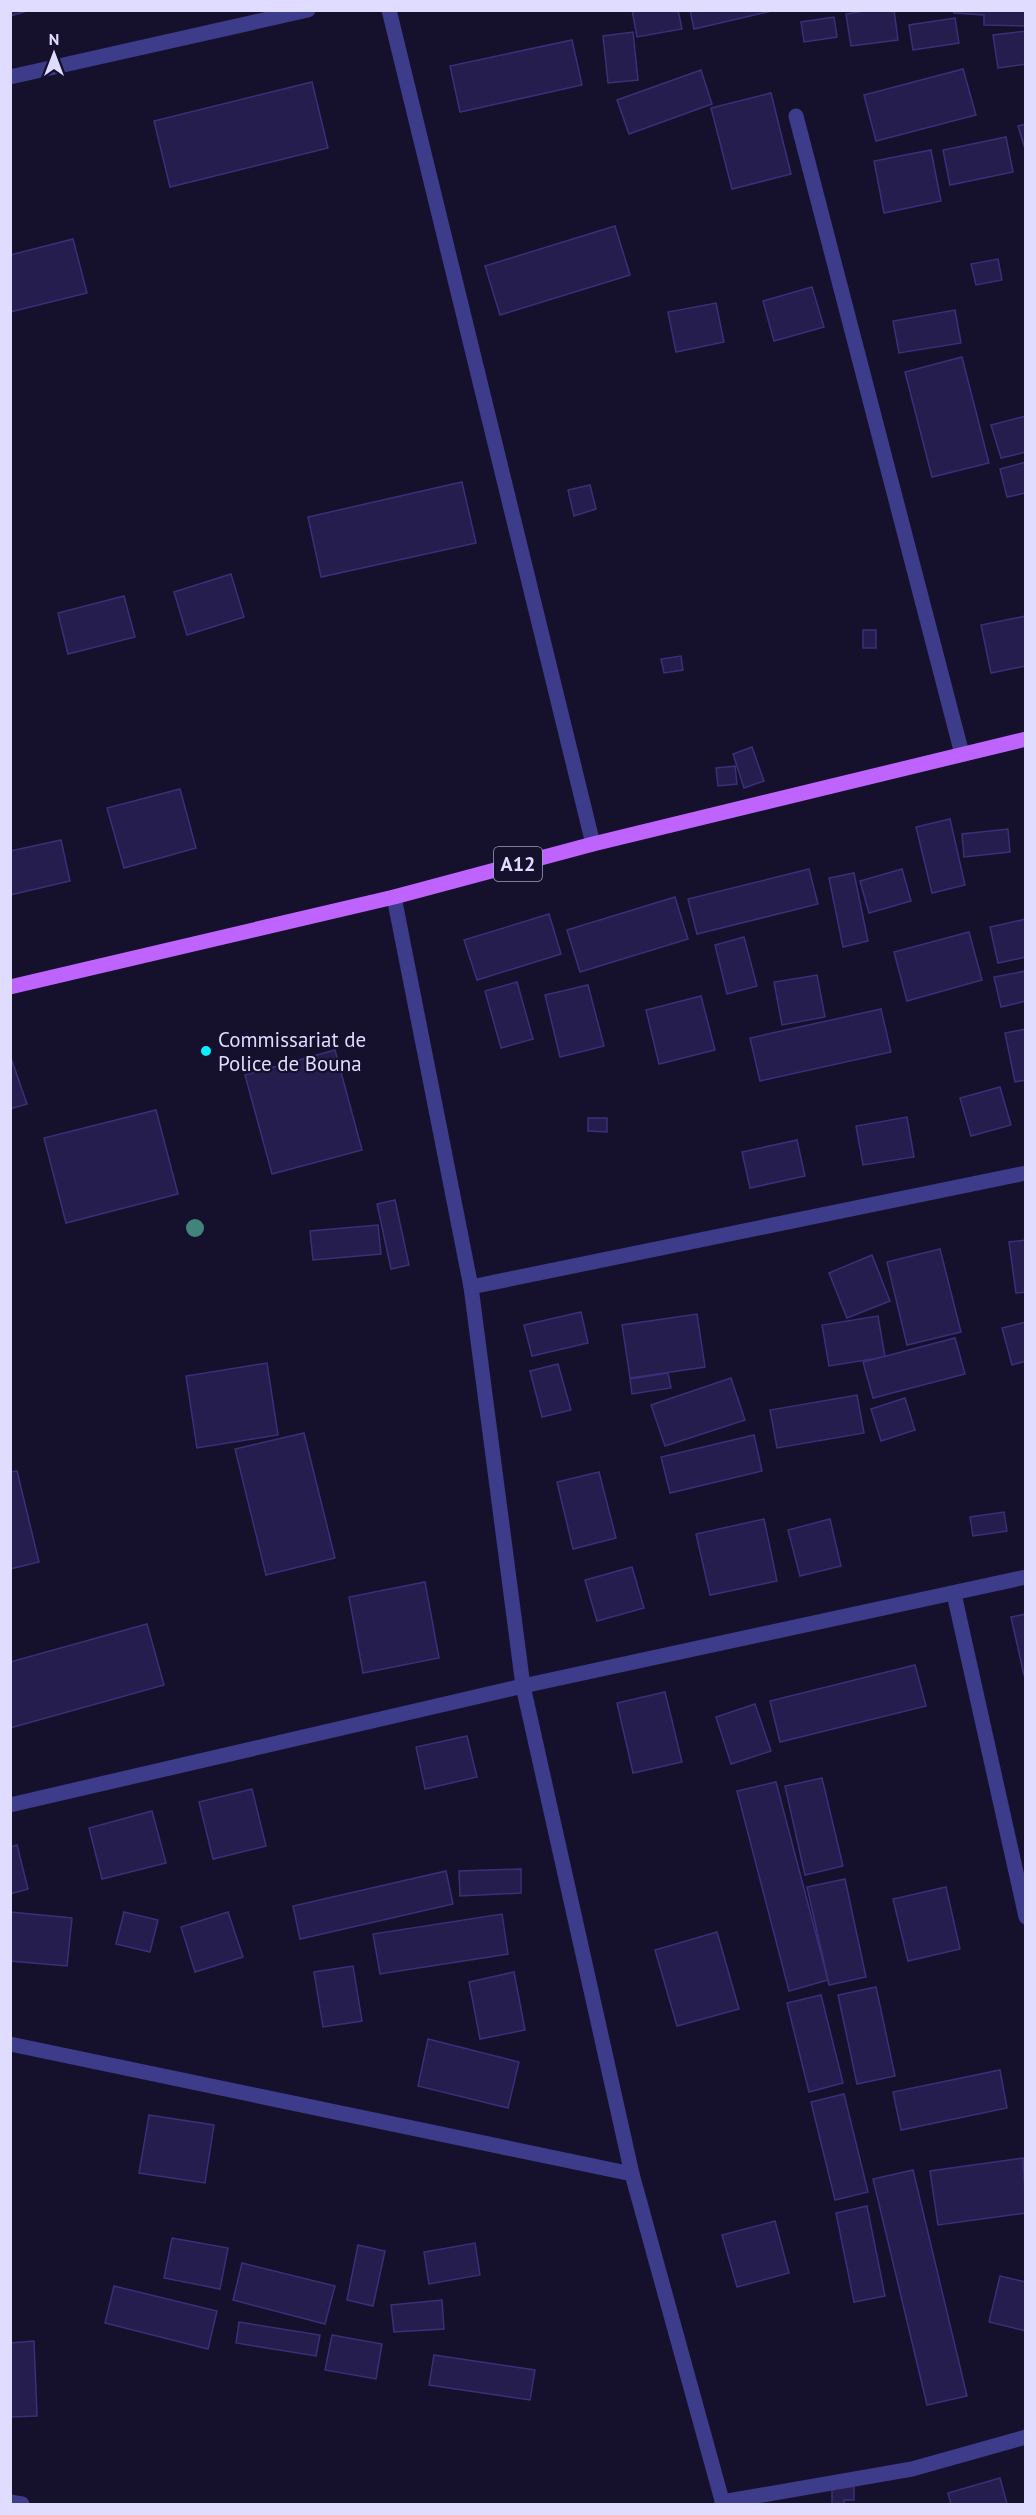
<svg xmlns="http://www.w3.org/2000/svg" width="1036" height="2515" font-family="'PT Sans',sans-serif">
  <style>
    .building { fill: #251d4d; stroke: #3b2f79; stroke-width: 1.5 }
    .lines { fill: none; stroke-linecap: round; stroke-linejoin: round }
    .street { stroke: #3c3c8b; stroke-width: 15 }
    .primary { stroke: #bf63ff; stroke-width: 15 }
    .tree { fill: #41847c }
    .poi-dot { fill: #08efff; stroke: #15112c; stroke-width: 2 }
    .labels { text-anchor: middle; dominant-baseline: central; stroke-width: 4.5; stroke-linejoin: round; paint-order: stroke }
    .shield { fill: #15112c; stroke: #a29fc0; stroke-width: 1.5 }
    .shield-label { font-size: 20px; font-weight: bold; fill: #dfdcff }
    .poi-label { font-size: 21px; fill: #dfdcff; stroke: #15112c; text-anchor: start }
  </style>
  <rect width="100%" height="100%" fill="#15112c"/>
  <g class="building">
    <polygon points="10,10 24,10 24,12 10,16"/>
    <polygon points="632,10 678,10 682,29 637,37"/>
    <polygon points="690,10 776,10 694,29"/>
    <polygon points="870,10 894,10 898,40 851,46 846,14"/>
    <polygon points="954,10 1026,10 1026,26 984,25 984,15 954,13"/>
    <polygon points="834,17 837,37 804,42 801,22"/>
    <polygon points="955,18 959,43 913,50 909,25"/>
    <polygon points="1026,31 1026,64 998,68 993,35"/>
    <polygon points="633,32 638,80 608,83 603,36"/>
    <polygon points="572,40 582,85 460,112 450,66"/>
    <polygon points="963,69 976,115 876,141 864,95"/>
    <polygon points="701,70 712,104 629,134 617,100"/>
    <polygon points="312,82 328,148 170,187 154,121"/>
    <polygon points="771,93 791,174 732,189 711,108"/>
    <polygon points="1026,124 1026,152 1018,126"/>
    <polygon points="1006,137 1013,172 950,185 943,150"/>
    <polygon points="931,150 941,201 884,213 874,161"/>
    <polygon points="615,226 630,275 500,315 485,266"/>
    <polygon points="73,239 87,293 10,312 10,255"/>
    <polygon points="998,259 1002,280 976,285 971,264"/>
    <polygon points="812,287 824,327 774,341 763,301"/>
    <polygon points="716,303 724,342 676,352 668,312"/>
    <polygon points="955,310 961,343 899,353 893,321"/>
    <polygon points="962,357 989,463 932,477 905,372"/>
    <polygon points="1026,416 1026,452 1001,458 991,425"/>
    <polygon points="1026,462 1026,493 1007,497 1000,469"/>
    <polygon points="462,482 476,543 321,577 308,517"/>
    <polygon points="590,485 596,509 574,516 568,490"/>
    <polygon points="231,574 244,617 187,635 174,592"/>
    <polygon points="124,596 135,637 68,654 58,613"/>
    <polygon points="1026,616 1026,666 991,673 981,625"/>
    <rect x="863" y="630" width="13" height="18"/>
    <polygon points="681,656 683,670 664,673 661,659"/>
    <polygon points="752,747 764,781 744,788 733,754"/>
    <polygon points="735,766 737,784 718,786 716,768"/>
    <polygon points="180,789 196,848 124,868 107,808"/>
    <polygon points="950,819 965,885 932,893 916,827"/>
    <polygon points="1008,829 1010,852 964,857 962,834"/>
    <polygon points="61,840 70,881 10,895 10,851"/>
    <polygon points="809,869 818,904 697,934 688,899"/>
    <polygon points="902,869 911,901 869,913 860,881"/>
    <polygon points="854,873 868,941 843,947 829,878"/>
    <polygon points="675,897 688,939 580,972 567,930"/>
    <polygon points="549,914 561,954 477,980 464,940"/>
    <polygon points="1026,919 1026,957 998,963 990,927"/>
    <polygon points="969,932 982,980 907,1001 894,952"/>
    <polygon points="744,937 757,986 727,994 715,945"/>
    <polygon points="1026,971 1026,1001 1001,1007 994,977"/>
    <polygon points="817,975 825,1017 782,1025 774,982"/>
    <polygon points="517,982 533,1039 501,1048 485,991"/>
    <polygon points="588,985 604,1046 560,1057 545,995"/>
    <polygon points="701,996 715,1050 659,1064 646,1010"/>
    <polygon points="881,1009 891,1052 760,1081 750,1038"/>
    <polygon points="1026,1029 1026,1080 1015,1082 1005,1033"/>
    <polygon points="335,1050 362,1150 272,1174 245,1075"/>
    <polygon points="11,1058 27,1104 10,1109 10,1059"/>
    <polygon points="1000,1087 1011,1125 971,1136 960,1098"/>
    <polygon points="156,1110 178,1194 66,1223 44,1138"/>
    <polygon points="907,1117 914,1157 863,1165 856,1126"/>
    <polygon points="588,1118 607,1118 607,1132 588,1131"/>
    <polygon points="797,1140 805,1176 750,1188 742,1152"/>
    <polygon points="395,1200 409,1265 391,1269 377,1204"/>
    <polygon points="378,1225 381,1254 313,1260 310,1231"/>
    <polygon points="1026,1240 1026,1292 1016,1293 1009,1242"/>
    <polygon points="940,1249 961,1332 907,1345 887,1262"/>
    <polygon points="872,1255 890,1301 847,1318 829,1273"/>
    <polygon points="581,1312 588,1343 532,1356 524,1325"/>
    <polygon points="697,1314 705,1367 630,1378 622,1325"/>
    <polygon points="878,1316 885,1357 829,1366 822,1325"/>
    <polygon points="1026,1322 1026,1361 1012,1365 1002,1328"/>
    <polygon points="955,1338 965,1374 873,1398 863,1362"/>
    <polygon points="267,1363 278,1435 197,1448 186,1376"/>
    <polygon points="558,1364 571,1410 542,1417 530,1371"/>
    <polygon points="668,1373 671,1388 632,1394 630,1379"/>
    <polygon points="731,1378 745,1420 665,1446 651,1405"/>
    <polygon points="857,1395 864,1433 777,1448 770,1410"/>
    <polygon points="905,1398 915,1430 881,1441 871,1409"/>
    <polygon points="304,1433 335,1558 266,1575 235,1449"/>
    <polygon points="754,1435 762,1471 670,1493 661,1457"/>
    <polygon points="17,1471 39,1562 10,1569 10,1472"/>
    <polygon points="599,1472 616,1538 573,1549 557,1482"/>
    <polygon points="1004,1512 1007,1531 973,1536 970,1517"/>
    <polygon points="764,1519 777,1581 710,1595 696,1534"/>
    <polygon points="830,1519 841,1566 800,1576 788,1530"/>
    <polygon points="632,1567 644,1608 597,1621 585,1580"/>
    <polygon points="425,1582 439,1658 363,1673 349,1597"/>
    <polygon points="1026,1614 1026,1675 1024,1675 1011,1617"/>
    <polygon points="147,1624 164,1685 10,1728 10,1662"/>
    <polygon points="915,1665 926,1706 780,1742 770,1701"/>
    <polygon points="665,1692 682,1762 633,1773 617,1703"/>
    <polygon points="755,1704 771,1751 731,1764 716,1717"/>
    <polygon points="467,1736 477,1777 425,1789 416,1747"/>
    <polygon points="822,1778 843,1866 805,1875 785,1786"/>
    <polygon points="776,1782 828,1980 789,1991 737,1791"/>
    <polygon points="252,1789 266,1846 213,1859 199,1802"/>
    <polygon points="152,1811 166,1863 102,1879 89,1828"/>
    <polygon points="17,1845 28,1889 10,1894 10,1847"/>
    <polygon points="521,1869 521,1893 460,1896 459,1871"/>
    <polygon points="446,1871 453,1904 300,1939 293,1906"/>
    <polygon points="845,1879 866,1977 829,1985 807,1887"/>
    <polygon points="946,1887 960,1949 908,1961 893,1899"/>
    <polygon points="10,1912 72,1918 67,1966 10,1961"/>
    <polygon points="124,1912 158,1920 150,1952 116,1944"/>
    <polygon points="228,1912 243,1957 195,1972 181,1927"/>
    <polygon points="502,1914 508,1954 380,1974 373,1934"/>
    <polygon points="717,1932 739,2009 677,2026 655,1950"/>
    <polygon points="353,1966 362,2021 323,2027 314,1972"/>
    <polygon points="514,1972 525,2030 480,2039 469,1982"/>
    <polygon points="876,1987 895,2076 857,2084 838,1995"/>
    <polygon points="821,1995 843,2083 809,2092 787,2003"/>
    <polygon points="428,2039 519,2062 508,2108 418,2086"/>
    <polygon points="1000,2070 1007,2108 901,2130 893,2092"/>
    <polygon points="844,2094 868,2192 835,2200 811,2102"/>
    <polygon points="149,2115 214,2125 205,2183 139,2173"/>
    <polygon points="1023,2158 1026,2213 938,2225 930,2171"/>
    <polygon points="913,2170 967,2396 927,2405 873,2179"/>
    <polygon points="867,2206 885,2296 854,2302 836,2213"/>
    <polygon points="775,2221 789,2273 737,2287 722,2235"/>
    <polygon points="172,2238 228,2248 220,2289 164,2278"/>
    <polygon points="475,2243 480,2275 429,2284 424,2252"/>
    <polygon points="358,2245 385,2251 373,2306 347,2300"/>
    <polygon points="242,2263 335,2286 325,2324 233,2300"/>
    <polygon points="1000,2276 1026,2282 1026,2331 989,2322"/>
    <polygon points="114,2286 217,2311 208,2349 105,2323"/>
    <polygon points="442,2300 444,2329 394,2332 391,2305"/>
    <polygon points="239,2322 320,2335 316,2356 236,2343"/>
    <polygon points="332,2335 382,2344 376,2379 325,2370"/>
    <polygon points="34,2341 37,2416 10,2417 10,2343"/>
    <polygon points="434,2355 535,2370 530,2400 429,2385"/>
    <polygon points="1000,2478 1007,2504 951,2504 948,2493"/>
    <polygon points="832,2486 854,2486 854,2500 844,2500 844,2504 832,2504"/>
  </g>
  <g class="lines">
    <g class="street">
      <polyline points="389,10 593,844"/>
      <polyline points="10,77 308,10"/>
      <polyline points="796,116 962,754"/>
      <polyline points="394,897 471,1287 523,1686 632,2174 723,2504"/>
      <polyline points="471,1287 1026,1173"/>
      <polyline points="954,1594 1026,1917"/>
      <polyline points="10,1805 523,1686 1026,1577"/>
      <polyline points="10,2044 632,2174"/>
      <polyline points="10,2502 22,2504"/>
      <polyline points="722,2502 912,2469 1026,2437"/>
    </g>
    <polyline class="primary" points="10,987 394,897 593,844 1026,739"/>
  </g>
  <circle class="tree" cx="195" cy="1228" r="9"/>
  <circle class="poi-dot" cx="206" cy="1051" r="6"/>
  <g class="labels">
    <rect class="shield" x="494" y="847" width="48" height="34" rx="4.5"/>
    <g class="shield-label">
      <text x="518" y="864">A12</text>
    </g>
    <g class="poi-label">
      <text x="218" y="1039">Commissariat de<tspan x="218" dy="24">Police de Bouna</tspan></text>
    </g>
  </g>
  <rect width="1036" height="2515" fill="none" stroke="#dfdcff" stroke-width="24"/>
  <g transform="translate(54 54)" stroke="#15112c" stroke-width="4.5" paint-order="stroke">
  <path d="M0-4.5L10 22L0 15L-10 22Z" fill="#dfdcff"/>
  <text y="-9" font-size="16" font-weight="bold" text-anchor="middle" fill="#dfdcff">N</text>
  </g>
</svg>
